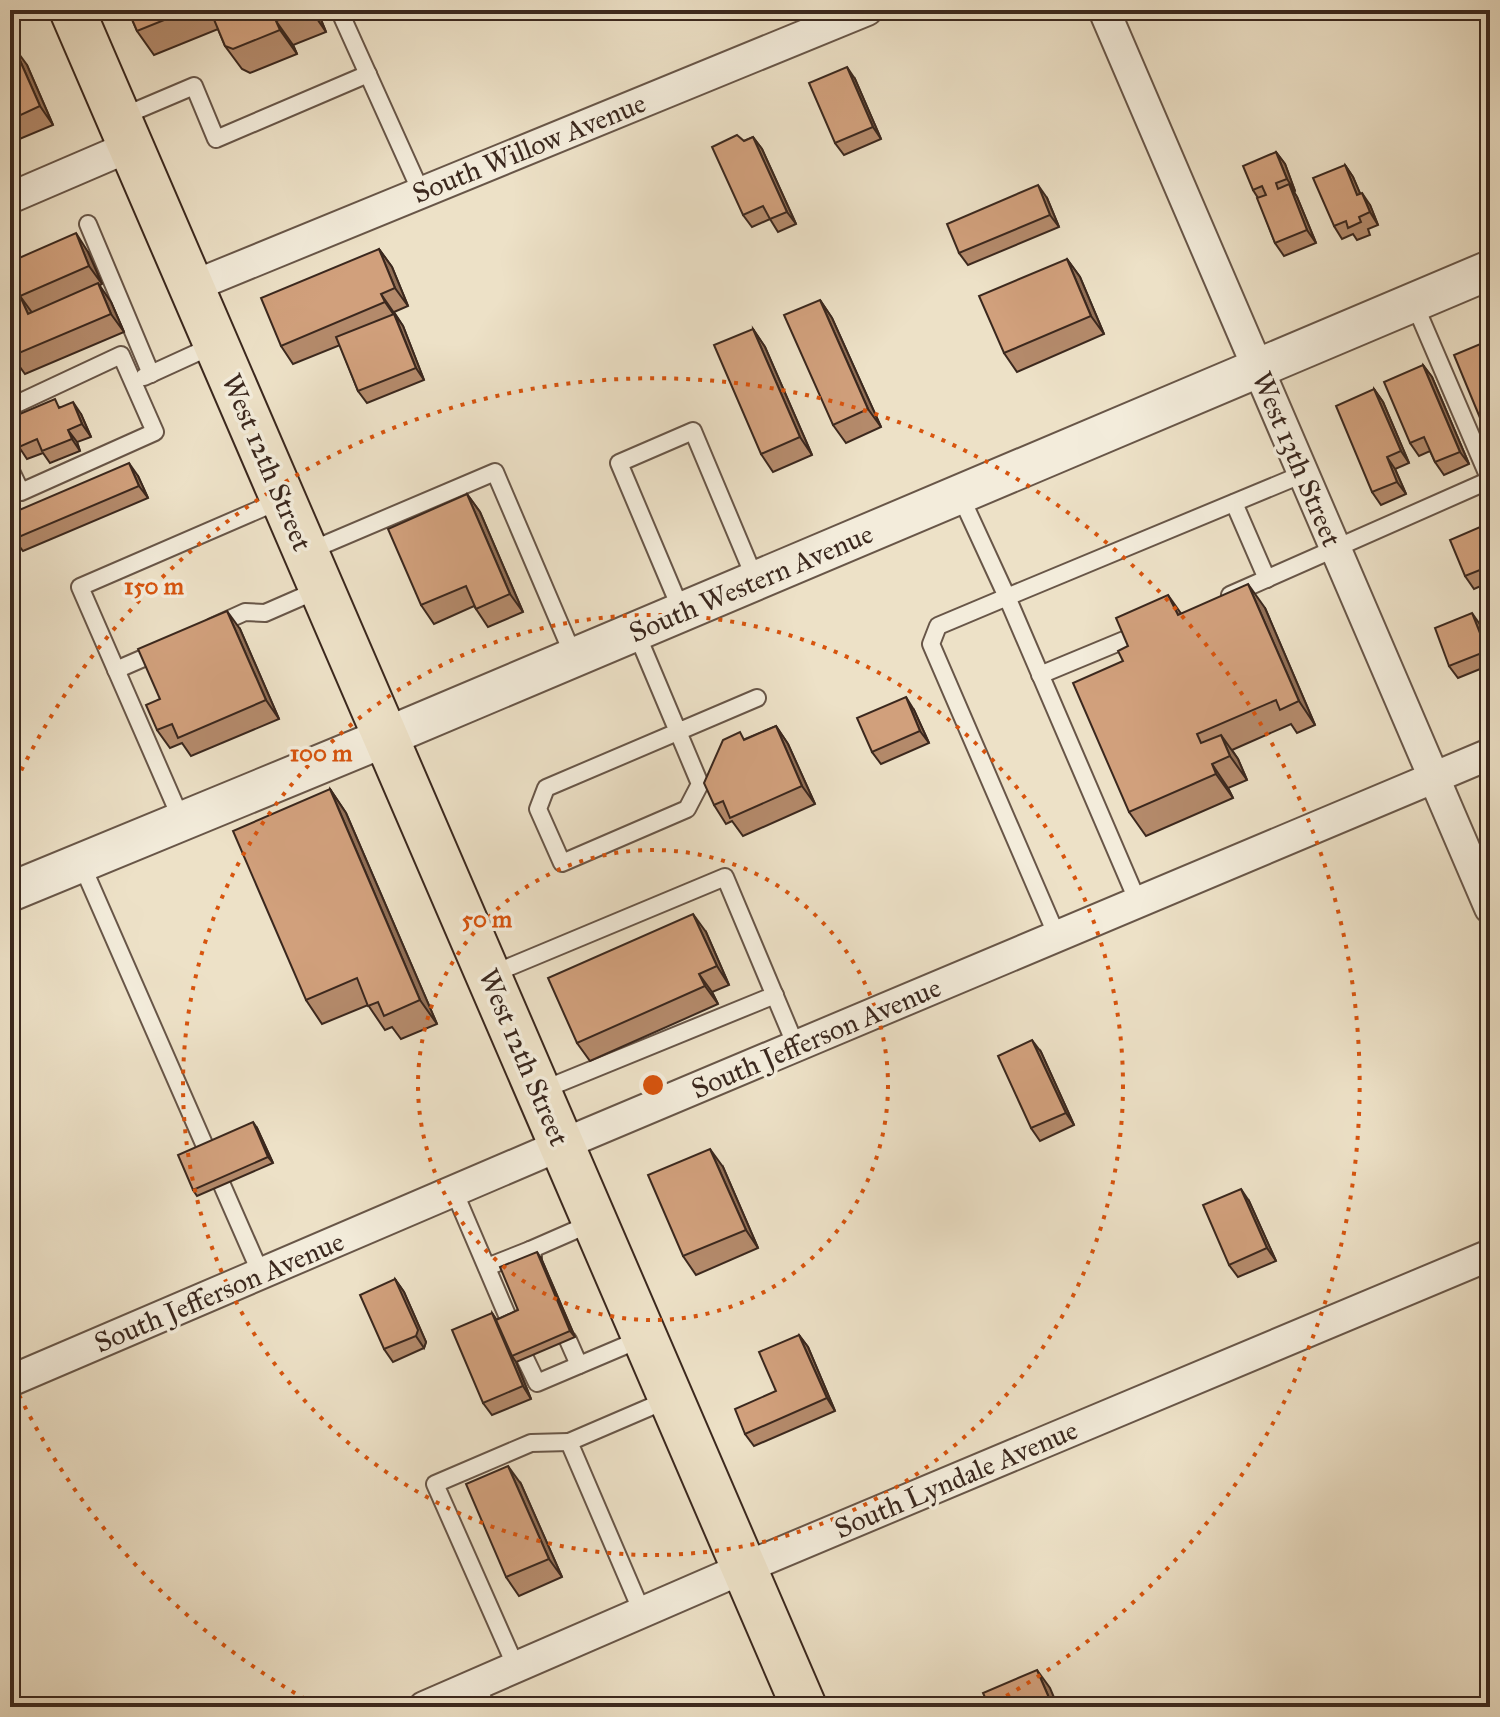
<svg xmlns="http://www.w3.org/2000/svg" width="1500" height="1717" font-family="'IM FELL Great Primer',serif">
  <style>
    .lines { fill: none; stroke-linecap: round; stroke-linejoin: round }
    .service-casing { stroke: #685648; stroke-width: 20 }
    .minor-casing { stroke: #685648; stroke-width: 34 }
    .tertiary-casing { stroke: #685648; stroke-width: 42 }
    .primary-casing { stroke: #3b281e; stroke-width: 48 }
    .service { stroke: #f3ecdb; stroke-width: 16 }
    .minor { stroke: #f3ecdb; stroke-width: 30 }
    .tertiary { stroke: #f3ecdb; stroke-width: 38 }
    .primary { stroke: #ede1c7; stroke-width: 44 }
    .wall { fill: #b48a6b; stroke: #3b281e; stroke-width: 2 }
    .shaded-wall { fill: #927057; stroke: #3b281e; stroke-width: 2 }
    .building { fill: #d1a07c; stroke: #3b281e; stroke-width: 2 }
    .ring { fill: none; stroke: #d7540e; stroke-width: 4; stroke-dasharray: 4 8 }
    .labels { text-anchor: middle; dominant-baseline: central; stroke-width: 7; stroke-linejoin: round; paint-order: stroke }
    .street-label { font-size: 28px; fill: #3b281e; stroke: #f3ecdb }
    .centre { fill: #d7540e; stroke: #f3ecdb; stroke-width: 4 }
    .ring-label { font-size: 24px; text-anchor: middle; font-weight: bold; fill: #d7540e; stroke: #f3ecdb; stroke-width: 7; stroke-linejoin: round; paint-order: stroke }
  </style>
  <rect width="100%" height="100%" fill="#ede1c7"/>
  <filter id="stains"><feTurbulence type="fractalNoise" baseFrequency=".0025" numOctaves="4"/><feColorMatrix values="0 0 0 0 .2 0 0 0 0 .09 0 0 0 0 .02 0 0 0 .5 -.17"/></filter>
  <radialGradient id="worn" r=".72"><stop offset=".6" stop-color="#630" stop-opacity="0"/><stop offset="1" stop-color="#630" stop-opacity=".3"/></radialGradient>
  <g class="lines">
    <g class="service-casing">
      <g id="service">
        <polyline points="339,10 421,192"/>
        <polyline points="121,117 194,86 216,139 368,74"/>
        <polyline points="88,224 151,374"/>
        <polyline points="1414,303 1490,480"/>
        <polyline points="144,377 214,345"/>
        <polyline points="10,407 121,355 155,432 21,492 10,469"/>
        <polyline points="960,495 1007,597 1303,474"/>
        <polyline points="1234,503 1267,579"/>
        <polyline points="307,552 495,472 574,657"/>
        <polyline points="1230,595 1490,480"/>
        <polyline points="682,612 619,463 693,431 756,581"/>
        <polyline points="212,627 245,612 265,613 320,589"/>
        <polyline points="636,632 700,784 687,809 562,863 538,809 546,788 757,698"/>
        <polyline points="116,670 162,650"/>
        <polyline points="1040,675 1146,631"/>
        <polyline points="182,821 80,587 281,500"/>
        <polyline points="81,863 261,1274"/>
        <polyline points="1057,936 931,644 938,626 1007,597 1138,902"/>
        <polyline points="490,975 725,877 796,1046"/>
        <polyline points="540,1091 775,995"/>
        <polyline points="454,1191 510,1322"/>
        <polyline points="530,1250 594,1222"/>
        <polyline points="487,1267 530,1250 533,1257"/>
        <polyline points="568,1340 579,1365"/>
        <polyline points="525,1358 537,1383 643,1338"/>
        <polyline points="642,1612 569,1442 669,1399"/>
        <polyline points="516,1667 435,1484 531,1443 569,1442"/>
        <polyline points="477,1684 486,1707"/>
      </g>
    </g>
    <g class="minor-casing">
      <g id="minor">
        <polyline points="1104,10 1490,908"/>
        <polyline points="10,198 131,146"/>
        <polyline points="191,287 867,10"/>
        <polyline points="10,1381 561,1145 1490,754"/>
        <polyline points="424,1707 744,1568 1490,1255"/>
      </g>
    </g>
    <g class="tertiary-casing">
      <polyline id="tertiary" points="10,892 386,737 1490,270"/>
    </g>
    <g class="primary-casing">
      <polyline id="primary" points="72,10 804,1707"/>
    </g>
    <use href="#service" class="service"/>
    <use href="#minor" class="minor"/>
    <use href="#tertiary" class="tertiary"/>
    <use href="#primary" class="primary"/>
  </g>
  <g class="wall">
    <polygon points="128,10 317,10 326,32 293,45 297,54 250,73 242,69 225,46 218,29 154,55 137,31"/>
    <polygon points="10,49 27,65 53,125 10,143"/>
    <polygon points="855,79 881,139 844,155 835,143"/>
    <polygon points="753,137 762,149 796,224 778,232 770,219 752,227 743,215 744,141"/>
    <polygon points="1276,152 1285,164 1295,191 1294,192 1297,197 1316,243 1284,256 1275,243 1258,198 1253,190"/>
    <polygon points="1345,165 1353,177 1360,194 1370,205 1378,225 1368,229 1370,235 1357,240 1353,234 1342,239 1334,226"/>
    <polygon points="1047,198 1059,227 968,265 959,253"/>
    <polygon points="379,249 392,267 408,306 394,312 403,326 424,380 367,403 358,391 340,345 293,364 281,346"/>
    <polygon points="88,252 102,284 99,286 111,302 124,332 25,374 12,356 10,262"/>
    <polygon points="1067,259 1080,277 1104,334 1017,372 1004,353"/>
    <polygon points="820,300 832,318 881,427 846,443 833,425"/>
    <polygon points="753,329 765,347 812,455 773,472 761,454"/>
    <polygon points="1423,365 1432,377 1469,464 1444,475 1435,462 1430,451 1419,456 1410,443"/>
    <polygon points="1374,389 1383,402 1409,463 1395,469 1406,494 1381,505 1372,492"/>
    <polygon points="60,407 81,414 91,437 77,442 80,451 50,463 43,453 27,459 19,447"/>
    <polygon points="138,476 148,498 23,551 14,539"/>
    <polygon points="467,494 480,512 523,612 488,627 474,606 434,624 421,605"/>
    <polygon points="1490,528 1490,582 1474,589 1465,576"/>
    <polygon points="1265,608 1315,725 1297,733 1291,724 1232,750 1238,759 1247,780 1228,788 1233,798 1146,836 1129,812 1123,661 1128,646 1181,614"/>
    <polygon points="1481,626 1490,649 1490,665 1458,678 1449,666"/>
    <polygon points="240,629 279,719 191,756 182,743 170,748 157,730 160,699"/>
    <polygon points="914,710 929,743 881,764 872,752"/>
    <polygon points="776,726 788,744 815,804 743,836 732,821 726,824 714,805 745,739"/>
    <polygon points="330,789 346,813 437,1024 401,1039 392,1027 385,1030 368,1005 322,1024 306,1000"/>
    <polygon points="706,932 729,985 712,992 718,1004 590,1061 577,1043"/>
    <polygon points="1041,1052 1074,1125 1040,1141 1031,1128"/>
    <polygon points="257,1128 273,1163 197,1196 193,1190"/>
    <polygon points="723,1167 758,1248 696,1275 683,1256"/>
    <polygon points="1249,1201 1276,1261 1238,1277 1229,1265"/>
    <polygon points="541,1258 575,1337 516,1362 531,1399 492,1415 483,1403 492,1313 496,1320 518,1310"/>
    <polygon points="395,1279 404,1292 426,1342 424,1348 393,1362 384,1349"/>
    <polygon points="799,1335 808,1347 835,1411 754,1446 745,1434 776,1391"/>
    <polygon points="521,1484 562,1577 519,1596 506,1577"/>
  </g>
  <g class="shaded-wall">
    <polygon points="311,10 317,10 326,32"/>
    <polygon points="276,21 293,45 297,54 280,30"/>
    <polygon points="14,47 27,65 53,125 40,106"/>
    <polygon points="847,67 855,79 881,139 873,127"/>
    <polygon points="753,137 762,149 796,224 787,212"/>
    <polygon points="1276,152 1285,164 1295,191 1287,179"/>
    <polygon points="1345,165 1353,177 1366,207 1357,195"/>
    <polygon points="1289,184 1297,197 1316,243 1307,230"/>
    <polygon points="1038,185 1047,198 1059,227 1050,215"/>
    <polygon points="1362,193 1370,205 1378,225 1370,212"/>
    <polygon points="76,233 88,252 102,284 89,266"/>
    <polygon points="379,249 392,267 408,306 395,288"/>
    <polygon points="1067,259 1080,277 1104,334 1091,316"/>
    <polygon points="98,283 111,302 124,332 111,314"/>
    <polygon points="381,294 403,326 424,380 416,368 396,318 385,302"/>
    <polygon points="20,296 33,314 28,314"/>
    <polygon points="820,300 832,318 881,427 868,409"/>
    <polygon points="753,329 765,347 812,455 800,437"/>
    <polygon points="1423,365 1432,377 1469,464 1460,452"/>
    <polygon points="1374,389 1383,402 1409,463 1401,451"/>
    <polygon points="73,402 81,414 91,437 82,424"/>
    <polygon points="68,430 77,442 80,451 72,439"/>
    <polygon points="1387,457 1395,469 1406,494 1397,482"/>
    <polygon points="129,463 138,476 148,498 139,486"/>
    <polygon points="467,494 480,512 523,612 510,594"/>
    <polygon points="1248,584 1265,608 1315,725 1299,701"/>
    <polygon points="1168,595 1185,619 1178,615"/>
    <polygon points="227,611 240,629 279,719 266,700"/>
    <polygon points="1472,613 1481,626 1490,649 1490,656 1487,651"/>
    <polygon points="906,697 914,710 929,743 920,731"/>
    <polygon points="776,726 788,744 815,804 802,786"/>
    <polygon points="1221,735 1238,759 1247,780 1230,756"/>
    <polygon points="1212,764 1228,788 1233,798 1216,774"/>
    <polygon points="330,789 346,813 437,1024 420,1000"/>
    <polygon points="693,914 706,932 729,985 717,966"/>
    <polygon points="699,974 712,992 718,1004 705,986"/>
    <polygon points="1032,1040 1041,1052 1074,1125 1066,1113"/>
    <polygon points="253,1122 257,1128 273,1163 268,1157"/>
    <polygon points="710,1149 723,1167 758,1248 746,1230"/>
    <polygon points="1241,1189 1249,1201 1276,1261 1267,1248"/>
    <polygon points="537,1252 541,1258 575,1337 570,1331"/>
    <polygon points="395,1279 404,1292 426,1342 424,1348 416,1336"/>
    <polygon points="492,1313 501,1326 512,1356 516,1362 531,1399 523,1386"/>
    <polygon points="799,1335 808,1347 835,1411 827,1398"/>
    <polygon points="508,1466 521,1484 562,1577 549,1559"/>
    <polygon points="1037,1670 1050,1688 1058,1707 1053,1707"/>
  </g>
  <g class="building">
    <polygon points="128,10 189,10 137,31"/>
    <polygon points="210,10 305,10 276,21 280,30 233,49 225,46"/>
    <polygon points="14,47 40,106 10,120 10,49"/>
    <polygon points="847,67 873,127 835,143 809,83"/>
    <polygon points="737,135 744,141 753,137 787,212 770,219 763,206 743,215 712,147"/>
    <polygon points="1276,152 1287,179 1276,183 1278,189 1289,184 1307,230 1275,243 1257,198 1266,195 1262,186 1253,190 1243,166"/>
    <polygon points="1345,165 1357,195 1362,193 1370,212 1359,217 1361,222 1348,228 1346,221 1334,226 1313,178"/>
    <polygon points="1038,185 1050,215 959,253 947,224"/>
    <polygon points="76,233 89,266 20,296 28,314 98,283 111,314 12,356 10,350 10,262"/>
    <polygon points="379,249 395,288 381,294 385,302 281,346 261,298"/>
    <polygon points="1067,259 1091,316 1004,353 979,296"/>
    <polygon points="820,300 868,409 833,425 784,315"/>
    <polygon points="394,314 416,368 358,391 336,337"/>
    <polygon points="753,329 800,437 761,454 714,345"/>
    <polygon points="1490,340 1490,442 1454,355"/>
    <polygon points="1423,365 1460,452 1435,462 1424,437 1410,443 1384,382"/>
    <polygon points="1374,389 1401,451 1387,457 1397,482 1372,492 1336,406"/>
    <polygon points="55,399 59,408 73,402 82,424 68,430 72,439 42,451 37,439 19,447 10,427 18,424 15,416"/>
    <polygon points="129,463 139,486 14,539 10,530 10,514"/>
    <polygon points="467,494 510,594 476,609 466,586 421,605 388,529"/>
    <polygon points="1487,524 1490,530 1490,566 1465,576 1450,540"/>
    <polygon points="1248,584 1299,701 1280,710 1276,700 1197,734 1201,743 1221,735 1230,756 1212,764 1216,774 1129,812 1073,683 1123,661 1118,651 1128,646 1116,618 1168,595 1178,615"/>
    <polygon points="227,611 266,700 178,738 172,724 157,730 146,705 160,699 138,649"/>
    <polygon points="1472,613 1487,651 1449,666 1435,628"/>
    <polygon points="906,697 920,731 872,752 857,718"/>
    <polygon points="776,726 802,786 730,818 723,801 714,805 704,783 723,740 740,732 744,740"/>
    <polygon points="330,789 420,1000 384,1016 378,1002 368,1006 357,978 306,1000 233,831"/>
    <polygon points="693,914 717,966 699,974 705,986 577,1043 548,978"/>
    <polygon points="1032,1040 1066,1113 1031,1128 998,1056"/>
    <polygon points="253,1122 268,1157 193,1190 178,1155"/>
    <polygon points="710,1149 746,1230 683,1256 648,1175"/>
    <polygon points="1241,1189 1267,1248 1229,1265 1203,1205"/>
    <polygon points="537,1252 570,1331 512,1356 496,1320 518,1310 500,1267"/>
    <polygon points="395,1279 418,1330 416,1336 384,1349 360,1295"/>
    <polygon points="492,1313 523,1386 483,1403 452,1330"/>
    <polygon points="799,1335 827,1398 745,1434 735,1409 776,1391 759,1352"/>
    <polygon points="508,1466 549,1559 506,1577 466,1484"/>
    <polygon points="1037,1670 1053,1707 980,1707 988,1704 983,1693"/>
    <polygon points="943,1698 947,1707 921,1707"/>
  </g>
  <g class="ring">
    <circle cx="653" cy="1085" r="235"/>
    <circle cx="653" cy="1085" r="470"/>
    <path d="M316 1705A706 706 0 0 1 11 1378M11 792A706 706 0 1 1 990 1705"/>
  </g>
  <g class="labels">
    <g class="street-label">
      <text transform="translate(529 148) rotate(-22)">South Willow Avenue</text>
      <text transform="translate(1297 459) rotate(67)">West 13th Street</text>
      <text transform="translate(267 462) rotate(67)">West 12th Street</text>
      <text transform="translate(751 583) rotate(-23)">South Western Avenue</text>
      <text transform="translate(816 1038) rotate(-23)">South Jefferson Avenue</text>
      <text transform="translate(524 1057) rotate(67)">West 12th Street</text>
      <text transform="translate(219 1292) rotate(-23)">South Jefferson Avenue</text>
      <text transform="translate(956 1479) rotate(-23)">South Lyndale Avenue</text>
    </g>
  </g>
  <circle cx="653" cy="1085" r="12" class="centre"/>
  <g class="ring-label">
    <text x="154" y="594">150 m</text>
    <text x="321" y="761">100 m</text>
    <text x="487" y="927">50 m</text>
  </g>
  <rect width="1500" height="1717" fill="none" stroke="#ede1c7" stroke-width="40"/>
  <rect x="12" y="12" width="1476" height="1693" fill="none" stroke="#3b281e" stroke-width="4"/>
  <rect x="20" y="20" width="1460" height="1677" fill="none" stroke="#3b281e" stroke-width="2"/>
  <rect width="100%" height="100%" filter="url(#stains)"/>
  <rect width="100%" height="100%" fill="url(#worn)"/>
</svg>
